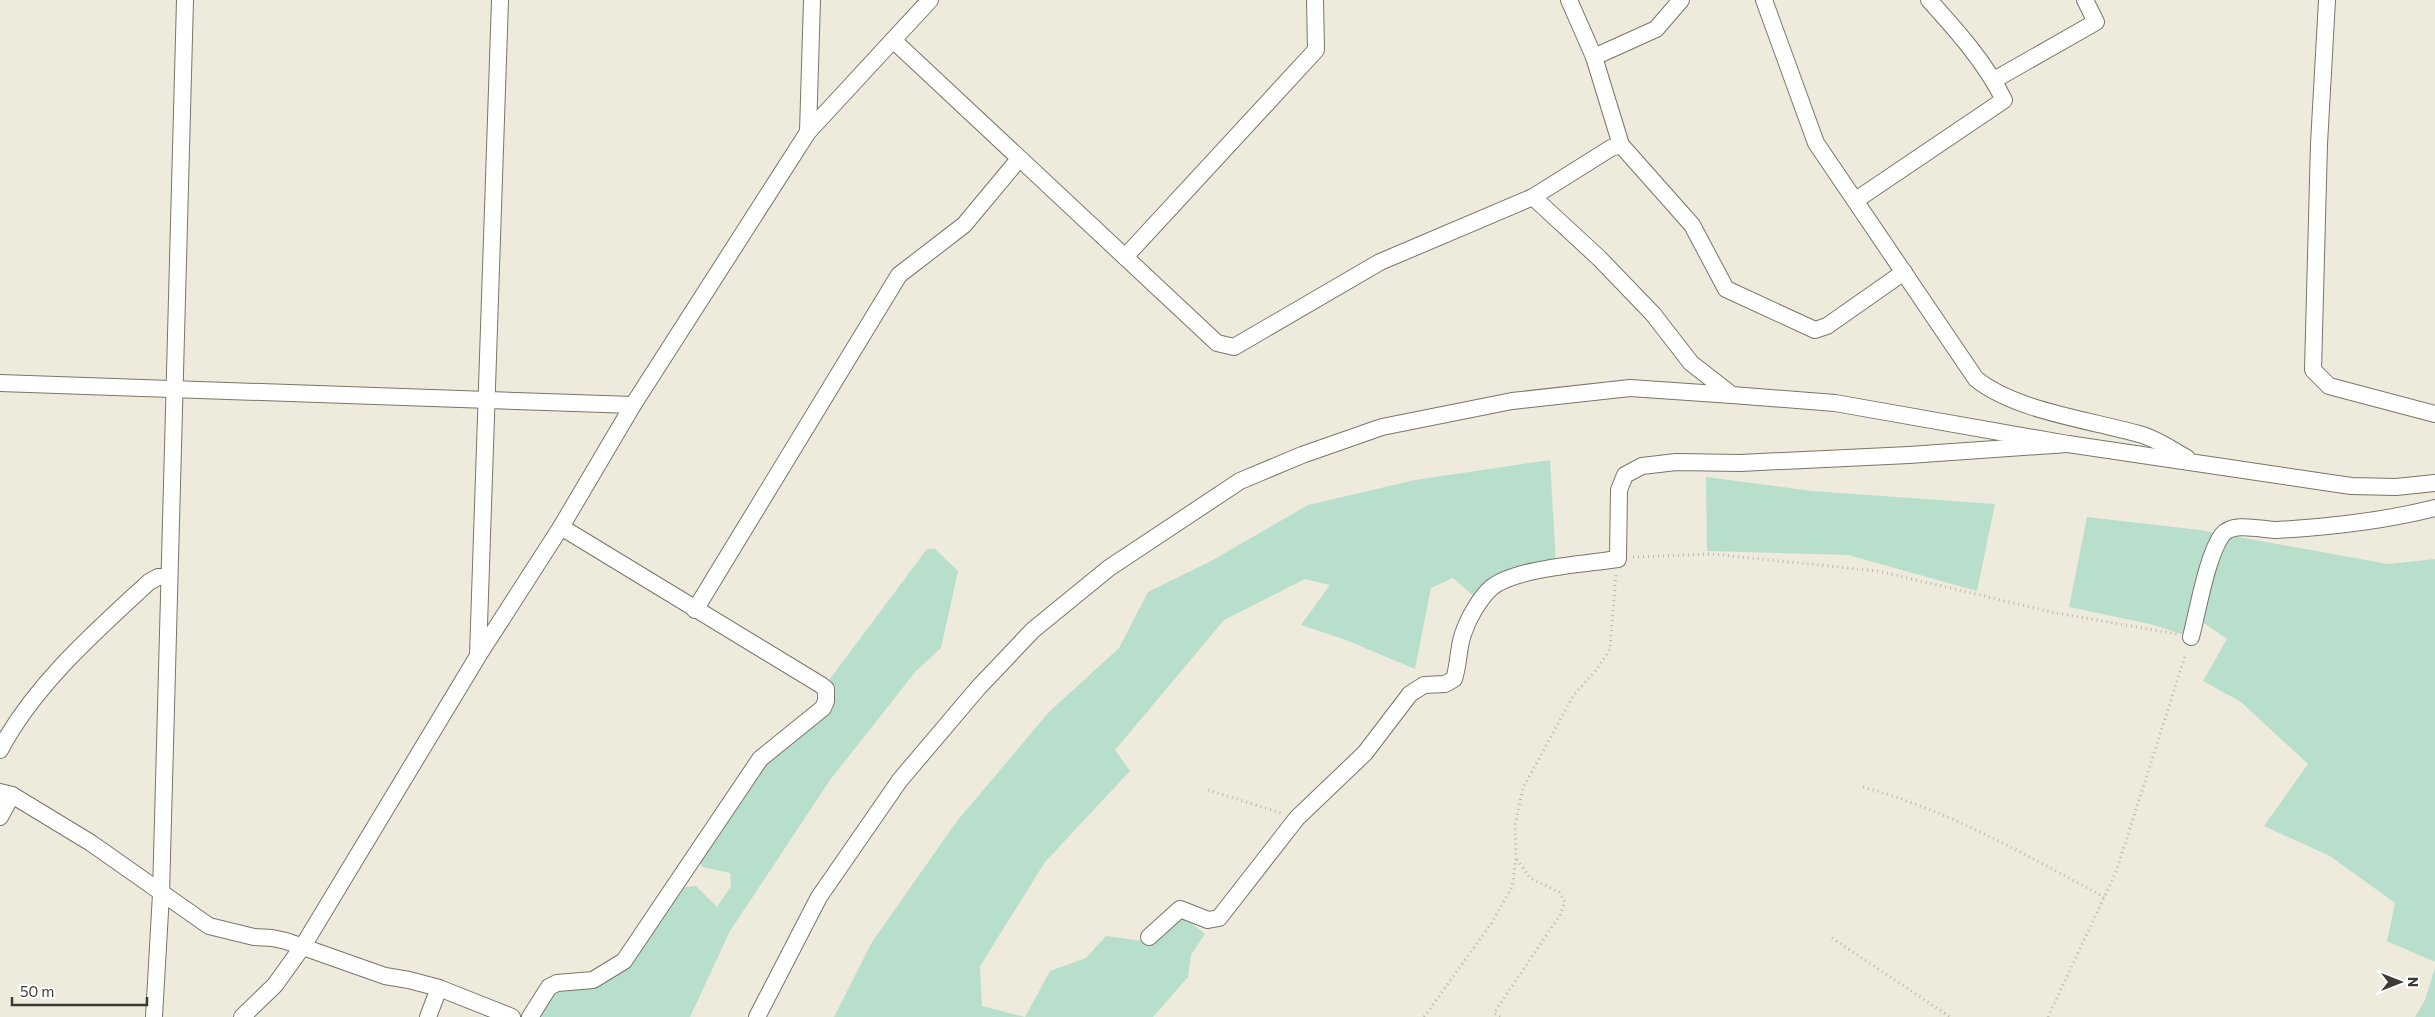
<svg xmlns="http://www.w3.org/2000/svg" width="2435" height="1017" font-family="Commissioner,sans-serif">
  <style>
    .green { fill: #b8dfcb }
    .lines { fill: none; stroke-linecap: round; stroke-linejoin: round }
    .minor-casing { stroke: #787669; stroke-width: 18 }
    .path { stroke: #b8b5aa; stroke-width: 3; stroke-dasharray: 1 4; stroke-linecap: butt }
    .minor { stroke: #fff; stroke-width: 16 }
  </style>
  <rect width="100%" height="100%" fill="#eeebdd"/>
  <g class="green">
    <polygon points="1550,460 1556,565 1531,563 1496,577 1477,599 1453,578 1431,588 1415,669 1346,640 1301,625 1330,585 1305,579 1224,620 1115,750 1130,771 1045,862 980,966 982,1006 1025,1017 1050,971 1086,958 1106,936 1143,941 1181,915 1205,934 1191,955 1188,977 1153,1017 834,1017 872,942 957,821 1049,712 1119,648 1148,592 1211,561 1308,505 1415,480"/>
    <polygon points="1706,477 1812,491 1995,504 1977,591 1848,555 1707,551"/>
    <polygon points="2087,517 2200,530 2388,564 2435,559 2435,962 2387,941 2395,903 2330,856 2264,826 2308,764 2241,702 2203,681 2227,639 2198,619 2191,637 2150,624 2069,607"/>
    <polygon points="927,549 935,549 958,571 941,648 916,671 830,780 730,931 690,1017 532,1017 547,990 606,979 675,888 696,886 717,907 731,886 730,873 702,867 698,859 763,761 808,722 826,684"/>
    <polygon points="2435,968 2435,1017 2415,1017 2425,1000"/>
  </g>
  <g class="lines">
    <g class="minor-casing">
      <g id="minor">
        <polyline points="1569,0 1594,57 1621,145 1692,225 1726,289 1815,330 1827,326 1904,272"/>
        <path d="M1764,0L1816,143L1976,379C2016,411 2090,420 2139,434C2156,438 2172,450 2187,458"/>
        <polyline points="2327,0 2319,144 2313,370 2329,386 2435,414"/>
        <polyline points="893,40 1217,343 1234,347 1380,262 1533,197 1611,148 1621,145"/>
        <polyline points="1594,57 1656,29 1681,0"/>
        <polyline points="1994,80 2096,22 2085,0"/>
        <polyline points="808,132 812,0"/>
        <polyline points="1533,197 1599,258 1653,314 1691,363 1732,395 1835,403 2068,444 2351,486 2396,487 2435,483"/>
        <path d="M1856,200L2004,100C1985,62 1957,31 1929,0"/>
        <polyline points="1125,257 1316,50 1315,0"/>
        <polyline points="0,383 633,405"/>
        <polyline points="695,610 899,275 964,225 1019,159"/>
        <path d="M2191,637C2198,610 2207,556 2222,535C2233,521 2262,530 2277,530C2330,527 2384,521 2435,508"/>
        <polyline points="478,655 500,0"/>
        <path d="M0,750C34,685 96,631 149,582L158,577H169"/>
        <polyline points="0,792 12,795 91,843 209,926 254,937 272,938 286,941 385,976 409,980 439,988 512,1017"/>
        <polyline points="0,817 12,795"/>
        <path d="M1149,937L1180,909L1208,920L1219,918L1297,818L1365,753L1410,694L1424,685L1445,684L1454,679C1459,664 1458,648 1463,634C1468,619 1479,599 1491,588C1514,568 1586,564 1618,559L1619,490L1625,475L1642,466L1676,462L1740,463L1909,455L2068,444"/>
        <polyline points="154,1017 161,894 185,0"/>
        <polyline points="242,1017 275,985 303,946 478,656 561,527 633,405 808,132 930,0"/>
        <polyline points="428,1017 439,988"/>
        <polyline points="530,1017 549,987 557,983 593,980 624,961 760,759 823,708 826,701 826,689 821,685 561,527"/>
        <polyline points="757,1017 819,897 900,780 978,688 1033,630 1109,568 1240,481 1302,455 1382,427 1512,401 1630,388 1732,395"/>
      </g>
    </g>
    <g class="path">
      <polyline points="1633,557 1711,554 1878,571 2056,613 2177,634"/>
      <path d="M1863,787C1948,810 2026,855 2104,897"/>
      <polyline points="1208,790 1281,813"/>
      <polyline points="1832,938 1950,1017"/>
      <polyline points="1424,1017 1491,924 1512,887 1516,858 1515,825 1523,788 1573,696 1597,669 1610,649 1616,574"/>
      <polyline points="1500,1017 1494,1013 1560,915 1565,902 1559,892 1530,878 1516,858"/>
      <polyline points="2048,1017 2116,872 2186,653"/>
    </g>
    <use href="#minor" class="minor"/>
  </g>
  <g transform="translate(2400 982) rotate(90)" stroke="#ffffff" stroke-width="4" paint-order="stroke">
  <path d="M0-4L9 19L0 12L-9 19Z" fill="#3b3a34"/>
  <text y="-8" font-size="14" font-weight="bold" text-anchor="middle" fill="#3b3a34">N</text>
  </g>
  <path d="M12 997v8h135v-8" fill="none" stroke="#3b3a34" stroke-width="2.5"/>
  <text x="20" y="997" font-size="15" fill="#3b3a34" stroke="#ffffff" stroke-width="4" paint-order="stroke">50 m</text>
</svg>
